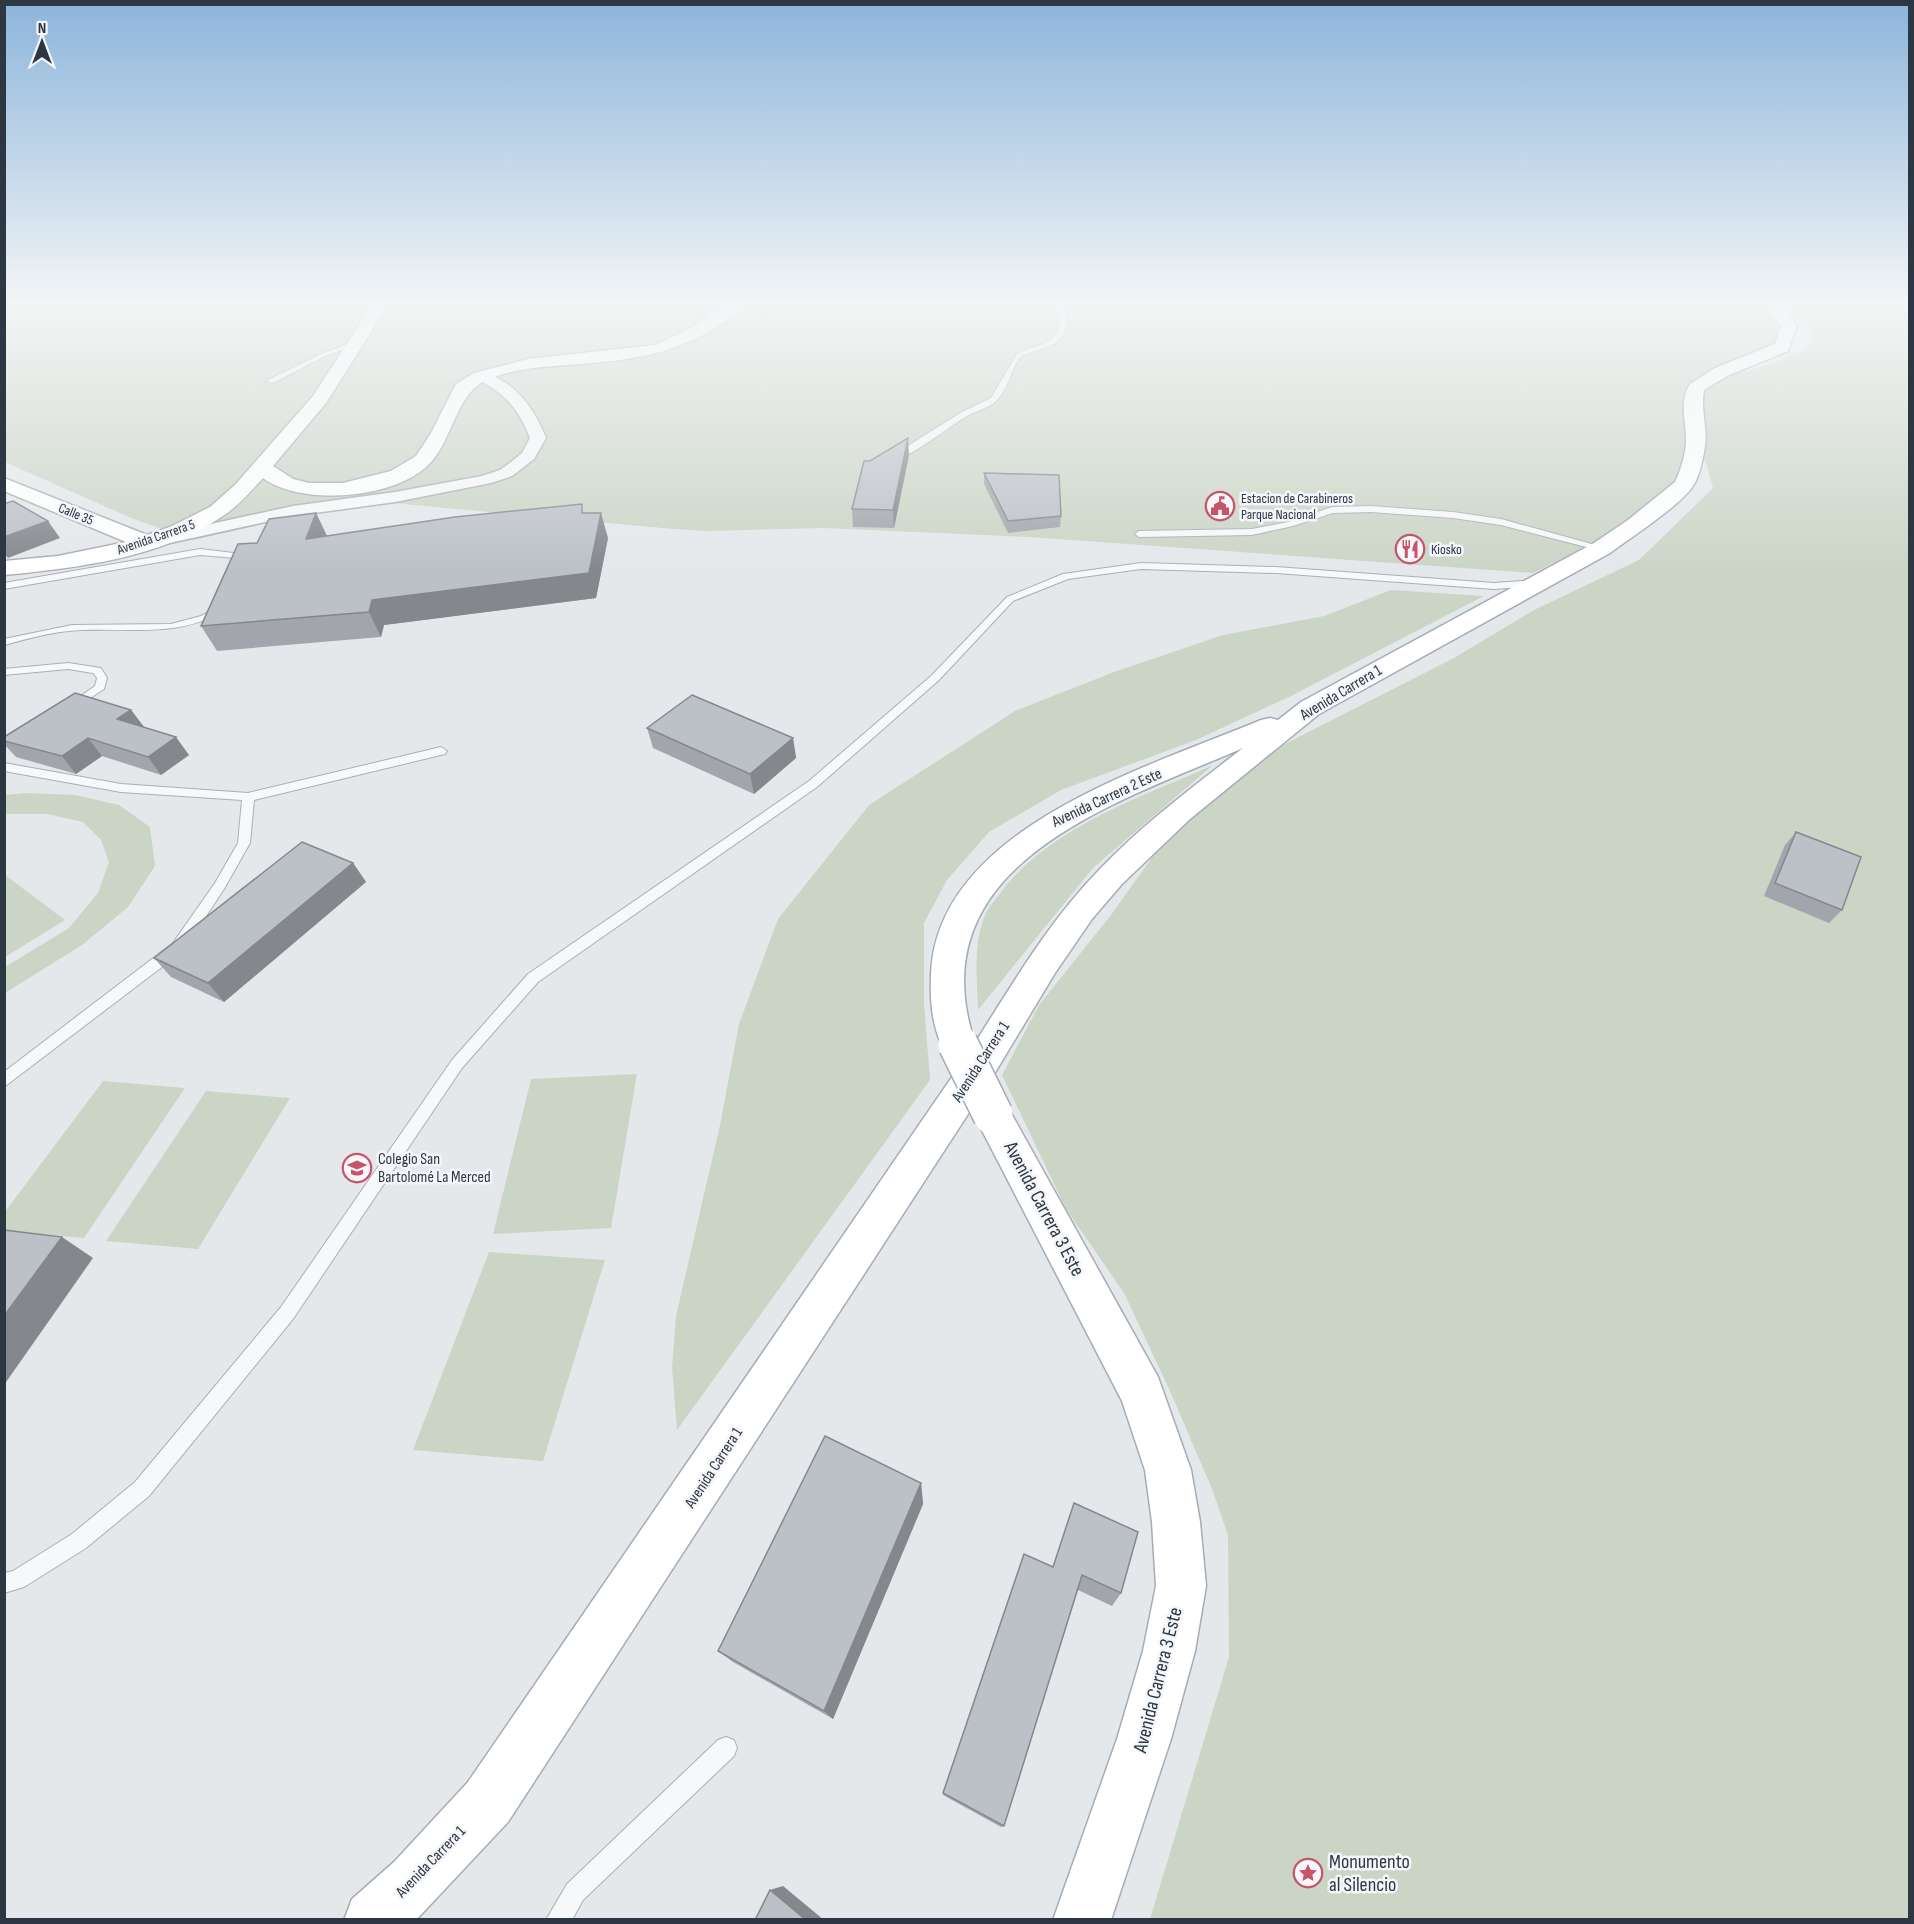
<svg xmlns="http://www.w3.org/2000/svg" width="1914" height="1924" font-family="'Sofia Sans Condensed',sans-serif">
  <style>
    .green { fill: #cbd5c6 }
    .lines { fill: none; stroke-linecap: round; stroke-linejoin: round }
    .lane-casing { stroke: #aaafb5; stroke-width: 2 }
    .street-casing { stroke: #aaafb5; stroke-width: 3 }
    .secondary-casing { stroke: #aaafb5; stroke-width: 3 }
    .primary-casing { stroke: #a5acb6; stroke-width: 3 }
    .lane { fill: #f7f8fa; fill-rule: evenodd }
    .street { fill: #f7f8fa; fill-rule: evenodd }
    .secondary { fill: #fff; fill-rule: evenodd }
    .primary { fill: #fff; fill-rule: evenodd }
    .primary-bridge-casing { stroke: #a5acb6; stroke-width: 42; stroke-linecap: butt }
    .primary-bridge { stroke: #fff; stroke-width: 39 }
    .wall { fill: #a2a6ac }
    .shaded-wall { fill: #84878c }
    .building { fill: #bcc1c8; stroke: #84878c; stroke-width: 1.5 }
    .labels { text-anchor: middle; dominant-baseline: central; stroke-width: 5; stroke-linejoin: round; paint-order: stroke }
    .far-poi-label { font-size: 14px; fill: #2d3643; stroke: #f4f6f9; text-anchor: start }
    .far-street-label { font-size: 14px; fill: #2d3643; stroke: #f4f6f9 }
    .street-label { font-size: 16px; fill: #2d3643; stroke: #f4f6f9 }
    .poi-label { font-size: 16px; fill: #2d3643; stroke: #f4f6f9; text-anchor: start }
    .near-street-label { font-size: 20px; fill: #2d3643; stroke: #f4f6f9 }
    .near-poi-label { font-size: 20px; fill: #2d3643; stroke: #f4f6f9; text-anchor: start }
  </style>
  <rect width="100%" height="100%" fill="#e5e8eb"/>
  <g class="green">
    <polygon points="8,302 1761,302 1780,332 1770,347 1713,369 1691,388 1692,439 1682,479 1637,522 1533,573 1029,537 823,528 709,531 673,529 371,501 303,514 194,540 131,518 5,462 4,306 12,303"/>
    <polygon points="1781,302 1909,302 1909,1919 1150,1919 1229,1657 1228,1535 1212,1489 1170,1391 1124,1293 1066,1209 1002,1075 1039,1005 1111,915 1163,842 1213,800 1275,749 1454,658 1534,610 1639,560 1713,488 1697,432 1703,392 1723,374 1748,371 1784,359 1806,349 1814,340 1809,325"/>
    <polygon points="1391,590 1484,596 1289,697 1196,740 1061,790 989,832 947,880 924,923 924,1003 930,1080 677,1430 672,1367 676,1316 720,1125 739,1024 778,919 869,805 1015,711 1114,672 1223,635 1324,616"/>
    <path d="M1213,765L1093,868L978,1010C977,980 973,944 985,915C987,909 994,902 998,896C1047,828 1139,798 1213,765Z"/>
    <polygon points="25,793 75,795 119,805 150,827 155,866 128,907 82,945 5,993 5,967 69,928 98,893 109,862 101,840 83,822 47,814 5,814 5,795"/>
    <polygon points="5,875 65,920 5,957"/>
    <polygon points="637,1074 611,1228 493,1234 531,1079"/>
    <polygon points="103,1081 185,1088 84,1238 5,1231 4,1213"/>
    <polygon points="206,1091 290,1098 198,1249 106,1241"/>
    <polygon points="489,1252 605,1260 543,1461 413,1450"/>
  </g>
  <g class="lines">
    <g class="lane-casing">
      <g id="lane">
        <path d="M1052,302H1059C1064,309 1067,316 1066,325C1064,348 1038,348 1021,356C1010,370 1009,389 996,401C989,408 976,411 967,416C951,425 905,462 890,461V457L962,412L991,398L1017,354C1032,346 1057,345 1059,325C1060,316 1058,309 1052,302Z"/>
        <polygon points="357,341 359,344 325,356 273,383 266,381 321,354"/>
        <polygon points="1371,506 1453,512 1501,519 1606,548 1602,551 1501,525 1453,518 1371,512 1333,513 1293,526 1252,535 1139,537 1135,534 1139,531 1252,529 1288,522 1332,507"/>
        <polygon points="200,549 242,554 252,563 247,566 236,558 200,555 4,589 4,583"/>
        <polygon points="1141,563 1276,567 1494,583 1536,580 1541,583 1536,586 1494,589 1276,573 1141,569 1068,579 1013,601 939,680 817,787 538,982 462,1068 293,1319 149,1496 86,1548 24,1587 4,1593 4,1573 13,1571 72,1534 135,1482 281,1307 452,1060 528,974 809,781 931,676 1007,597 1063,574"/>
        <path d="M219,607L224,610L222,612C178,637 131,628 82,630C55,631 30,638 4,645V639L72,625L171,624L201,616Z"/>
        <polygon points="68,663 101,668 107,678 104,689 72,710 67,707 68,705 95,686 97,678 93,673 68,669 4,675 4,669"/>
        <polygon points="441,747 447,751 445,754 254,800 250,843 224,889 183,951 4,1087 4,1072 173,943 215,883 238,843 242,800 121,792 4,771 4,763 121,784 248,793"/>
        <polygon points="726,1737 734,1740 737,1748 734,1756 583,1900 572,1920 546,1920 567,1884 718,1740"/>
      </g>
    </g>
    <g class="street-casing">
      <path id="street" d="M481,372C514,380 534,408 546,438L534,459L512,476L491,483L395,502L293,516L156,546L147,541L156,536L293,506L395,492L482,476L500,470L511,462L522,453L530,438C519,409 504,392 476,379L474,376Z"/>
    </g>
    <g class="secondary-casing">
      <path id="secondary" d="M374,302H390L326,403L273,466L293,479L309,483H343L391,471L416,456L430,435L456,384L474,373L528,359L655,345L686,331L733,302H751C743,312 728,319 718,326C671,357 621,361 566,365C540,367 511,369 486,380C456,395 453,437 432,461C400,499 302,507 263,478C251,491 238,506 223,516C160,558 78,568 4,575V561L58,556L126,542L4,491V478L147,535L170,527L210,507L235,485L313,396Z"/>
    </g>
    <g class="primary-casing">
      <g id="primary">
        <path d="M1760,302H1777L1797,325L1788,351L1727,376L1704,390C1700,410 1708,427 1705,446C1703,459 1700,475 1693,486C1682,504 1629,539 1610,553L1319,714L1190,819L1122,884L1092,919L1055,973L996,1071L508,1822L416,1920H344L352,1899L394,1862L468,1782L967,1055L958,1058L946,1054C932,1028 930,1004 931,975C936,828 1149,767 1261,720L1270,718L1278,720L1301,702L1594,543L1628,520L1675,482C1681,470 1686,453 1686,440C1686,422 1679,401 1690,384L1715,368L1775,344L1781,326ZM1243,748C1194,786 1143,824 1100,869C1050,920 1013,983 975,1043C915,864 1116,803 1243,748Z"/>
        <polygon points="993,1099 1006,1104 1158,1377 1191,1470 1200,1522 1206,1586 1195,1651 1171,1739 1111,1920 1053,1920 1117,1739 1143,1651 1156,1586 1152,1522 1145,1470 1122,1401 974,1115 980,1104"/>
      </g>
    </g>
    <use href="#lane" class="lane"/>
    <use href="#street" class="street"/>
    <use href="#secondary" class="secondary"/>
    <use href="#primary" class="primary"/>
    <g class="primary-bridge-casing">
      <polyline id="primary-bridge" points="958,1044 993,1115"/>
    </g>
    <use href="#primary-bridge" class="primary-bridge"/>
  </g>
  <g class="wall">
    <polygon points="909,455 894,528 853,527 852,509 870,461"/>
    <polygon points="984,473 1061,516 1060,527 1008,533 984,484"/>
    <polygon points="316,513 327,536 585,513 608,538 596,598 384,625 381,637 217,651 201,626 257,543"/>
    <polygon points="131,710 144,727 189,755 161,775 102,756 76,774 16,757 4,744 4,737"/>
    <polygon points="647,728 793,738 796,758 754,794 653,748"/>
    <polygon points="1796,832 1842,910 1829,923 1764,896 1785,845"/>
    <polygon points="353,863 366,882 224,1002 171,977 154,958"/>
    <polygon points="921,1483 923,1504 833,1719 733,1662 718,1651"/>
    <polygon points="1074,1503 1121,1593 1112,1606 1078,1590 1004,1826 1001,1827 943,1795 943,1793 1053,1567"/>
  </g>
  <g class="shaded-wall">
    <polygon points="908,438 909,455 894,528 893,510"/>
    <polygon points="316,513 328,538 306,539"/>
    <polygon points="601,513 608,538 596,598 384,625 381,637 369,612 372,600"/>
    <polygon points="48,521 60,538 8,558 4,553 4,537"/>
    <polygon points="131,710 144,727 117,719"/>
    <polygon points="176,737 189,755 161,775 148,757"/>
    <polygon points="88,738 102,756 76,774 62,756"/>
    <polygon points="793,738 796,758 754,794 750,774"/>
    <polygon points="353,863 366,882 224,1002 208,983"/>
    <polygon points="62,1237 93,1258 4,1385 4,1316"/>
    <polygon points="921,1483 923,1504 833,1719 824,1711"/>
    <polygon points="783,1886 824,1920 806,1920 770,1890"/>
  </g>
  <g class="building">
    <polygon points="908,438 893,510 852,509 864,461 870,461"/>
    <polygon points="984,473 1059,475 1061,516 1008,521"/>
    <polygon points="13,501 48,521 4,537 4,502 7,503"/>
    <polygon points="582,504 582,513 601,513 589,573 372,600 369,612 201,626 238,544 257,543 269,519 316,513 306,539 455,517"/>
    <polygon points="75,693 131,710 117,719 176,737 148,757 88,738 62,756 4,741 4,737"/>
    <polygon points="692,695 793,738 750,774 647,728"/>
    <polygon points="1796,832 1861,857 1842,910 1775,883"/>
    <polygon points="302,842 353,863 208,983 154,958"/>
    <polygon points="4,1230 62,1237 4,1316"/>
    <polygon points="825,1436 921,1483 824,1711 718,1651"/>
    <polygon points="1074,1503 1138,1532 1121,1593 1082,1575 1004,1826 943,1793 1024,1554 1053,1567"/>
    <polygon points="770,1890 806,1920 755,1920"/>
  </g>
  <linearGradient id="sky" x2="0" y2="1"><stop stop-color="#8cb5db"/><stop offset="0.53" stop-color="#f3f5f6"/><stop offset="1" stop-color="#f3f5f6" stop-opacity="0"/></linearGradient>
  <rect width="1914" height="571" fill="url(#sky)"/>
  <defs>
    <g id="civic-ring" transform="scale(1.5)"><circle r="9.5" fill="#f4f6f9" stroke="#c6546a" stroke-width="1.5"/><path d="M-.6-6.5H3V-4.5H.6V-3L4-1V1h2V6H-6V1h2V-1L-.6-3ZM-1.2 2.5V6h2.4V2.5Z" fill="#c6546a"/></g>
    <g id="restaurant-ring" transform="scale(1.5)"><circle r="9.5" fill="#f4f6f9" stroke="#c6546a" stroke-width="1.5"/><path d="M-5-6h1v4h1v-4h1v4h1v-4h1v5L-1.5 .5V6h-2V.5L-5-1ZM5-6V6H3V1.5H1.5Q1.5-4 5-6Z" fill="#c6546a"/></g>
    <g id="school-ring" transform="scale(1.5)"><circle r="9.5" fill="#f4f6f9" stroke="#c6546a" stroke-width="1.5"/><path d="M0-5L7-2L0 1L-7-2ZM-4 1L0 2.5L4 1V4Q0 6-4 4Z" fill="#c6546a"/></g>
    <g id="sight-ring" transform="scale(1.5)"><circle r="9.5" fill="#f4f6f9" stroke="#c6546a" stroke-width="1.5"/><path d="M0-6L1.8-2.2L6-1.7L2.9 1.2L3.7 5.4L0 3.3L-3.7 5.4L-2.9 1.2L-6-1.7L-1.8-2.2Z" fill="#c6546a"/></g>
  </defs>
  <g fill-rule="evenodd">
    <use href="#civic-ring" x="1220" y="506"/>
    <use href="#restaurant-ring" x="1410" y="549"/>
    <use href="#school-ring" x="357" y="1168"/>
    <use href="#sight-ring" x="1308" y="1873"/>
  </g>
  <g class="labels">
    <g class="far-poi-label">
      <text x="1241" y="498">Estacion de Carabineros<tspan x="1241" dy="16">Parque Nacional</tspan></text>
      <text x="1431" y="549">Kiosko</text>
    </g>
    <g class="far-street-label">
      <text transform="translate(76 514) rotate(22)">Calle 35</text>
      <text transform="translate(156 537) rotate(-19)">Avenida Carrera 5</text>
    </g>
    <g class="street-label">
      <text transform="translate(1341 693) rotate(-31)">Avenida Carrera 1</text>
      <text transform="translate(1107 798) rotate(-25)">Avenida Carrera 2 Este</text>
      <text transform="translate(981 1062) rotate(-57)">Avenida Carrera 1</text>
      <text transform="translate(714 1468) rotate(-57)">Avenida Carrera 1</text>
      <text transform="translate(431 1862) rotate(-46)">Avenida Carrera 1</text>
    </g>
    <g class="poi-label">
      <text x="378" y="1159">Colegio San<tspan x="378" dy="18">Bartolomé La Merced</tspan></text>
    </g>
    <g class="near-street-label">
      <text transform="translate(1044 1209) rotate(62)">Avenida Carrera 3 Este</text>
      <text transform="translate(1158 1680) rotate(-76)">Avenida Carrera 3 Este</text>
    </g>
    <g class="near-poi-label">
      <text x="1329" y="1862">Monumento<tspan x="1329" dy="23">al Silencio</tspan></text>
    </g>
  </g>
  <rect width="1914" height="1924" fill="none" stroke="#2d3643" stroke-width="12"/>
  <g transform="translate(42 42)" stroke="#f4f6f9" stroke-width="4.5" paint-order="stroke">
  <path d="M0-4.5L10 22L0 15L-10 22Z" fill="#2d3643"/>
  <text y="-9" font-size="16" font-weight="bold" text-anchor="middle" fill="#2d3643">N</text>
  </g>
</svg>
